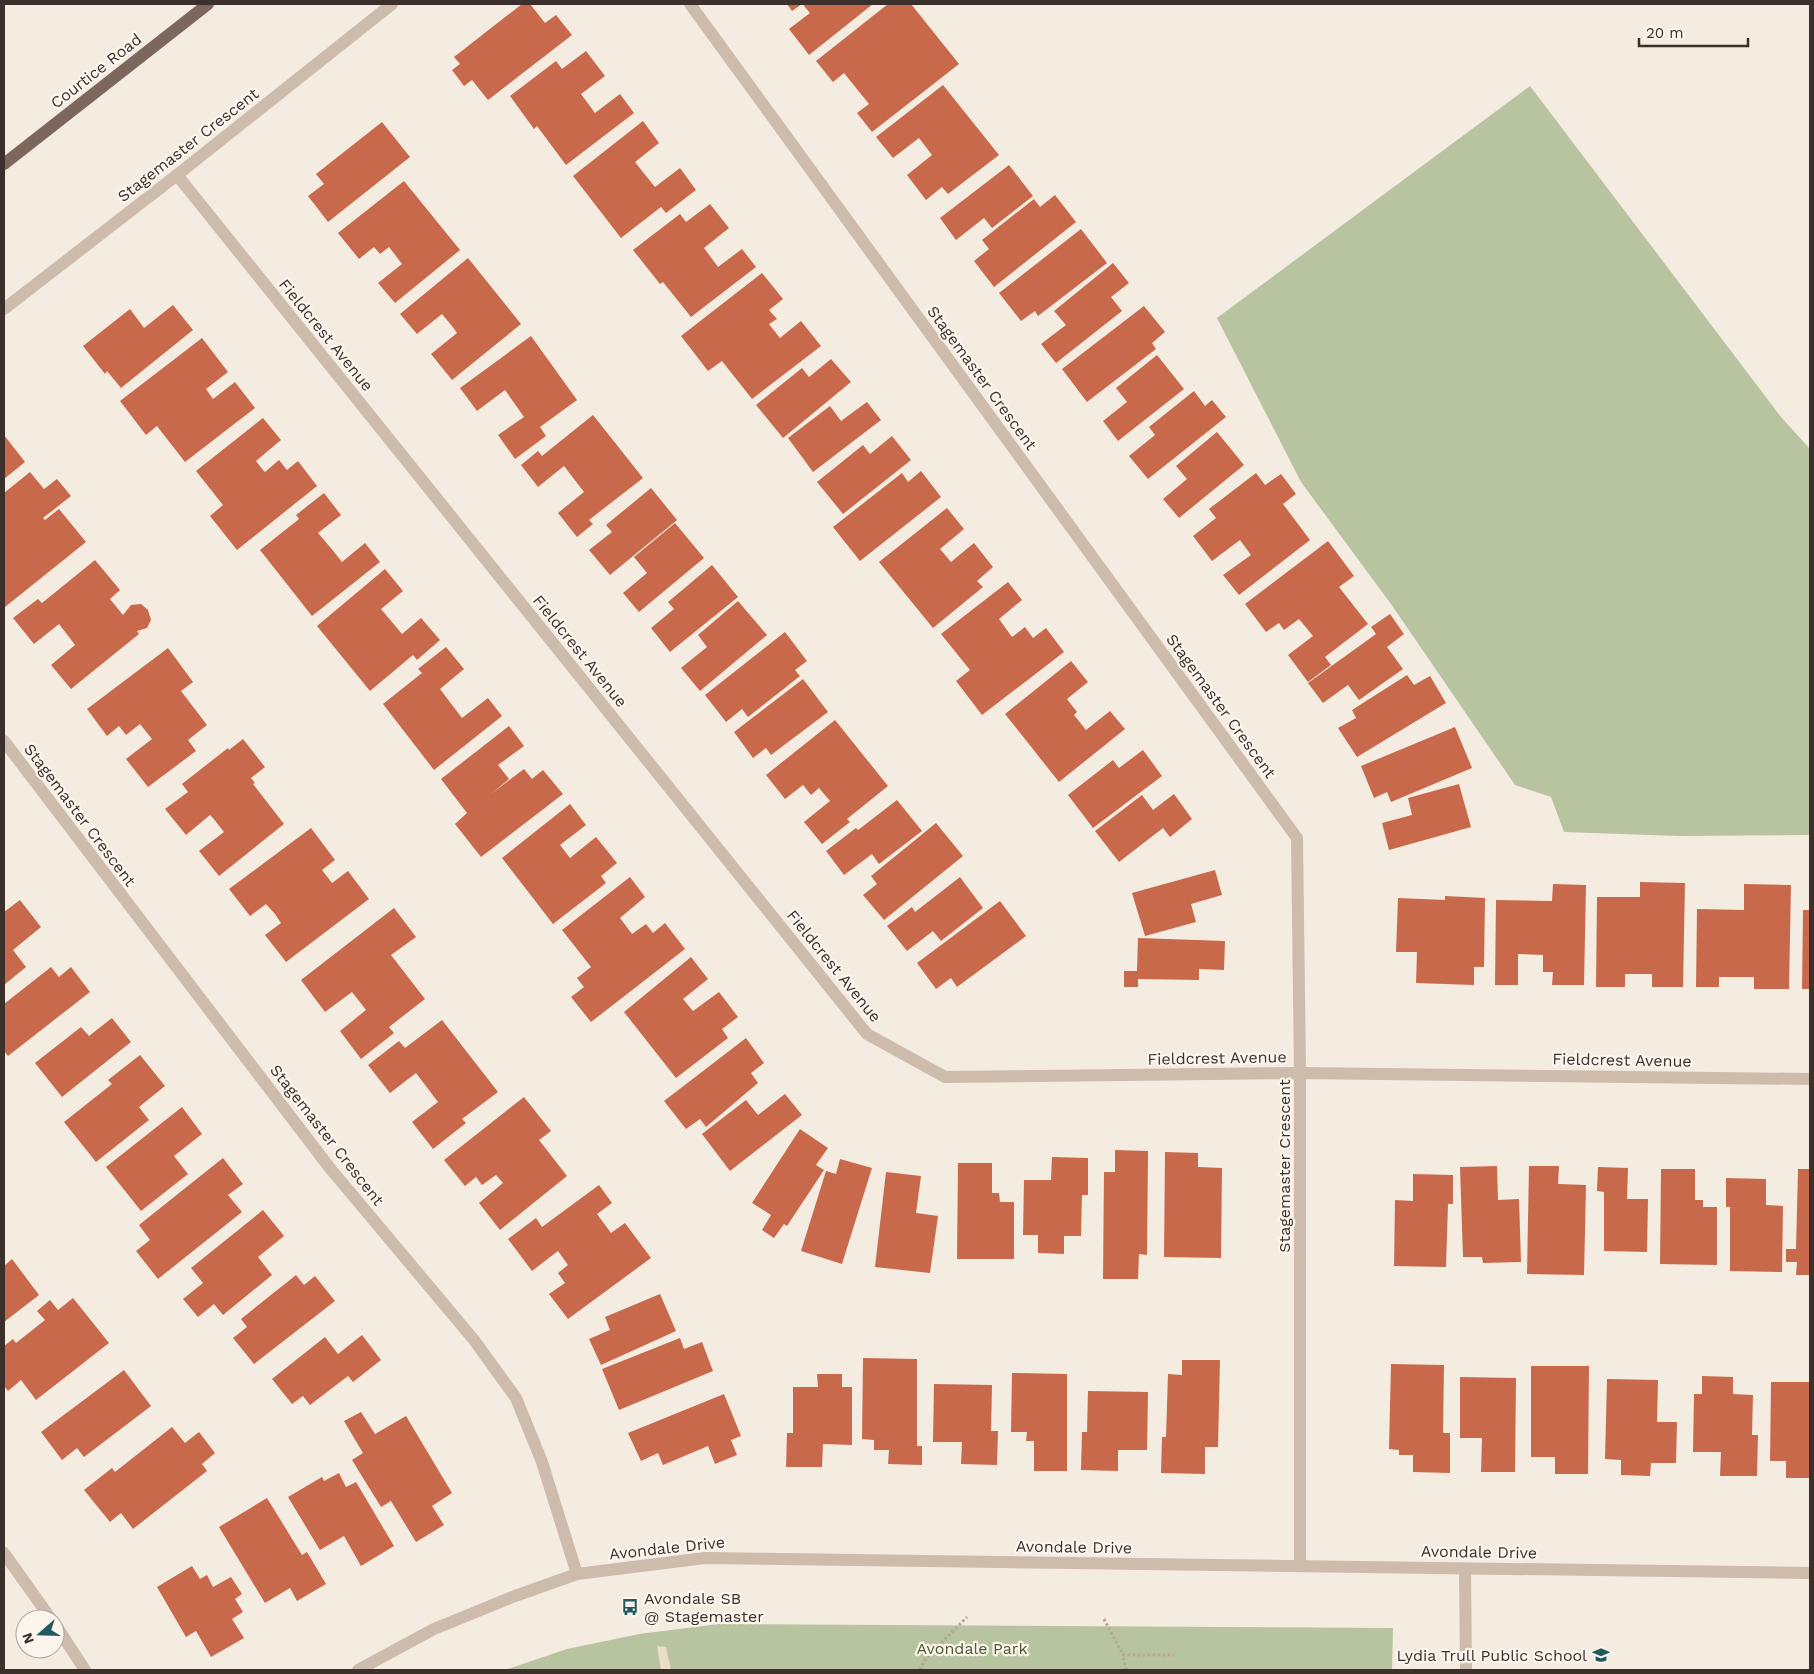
<svg xmlns="http://www.w3.org/2000/svg" width="1814" height="1674" font-family="'Work Sans',sans-serif">
  <style>
    .green { fill: #b8c4a0 }
    .plaza { fill: #ecdcc8 }
    .building { fill: #c8694b }
    .lines { fill: none; stroke-linecap: round; stroke-linejoin: round }
    .path { stroke: #b9a596; stroke-width: 3; stroke-dasharray: 2.5 2.5; stroke-linecap: butt }
    .minor { stroke: #cdbbac; stroke-width: 12 }
    .major { stroke: #7d675c; stroke-width: 12 }
    .labels { text-anchor: middle; dominant-baseline: central; stroke-width: 4.5; stroke-linejoin: round; paint-order: stroke }
    .street-label { font-size: 16px; fill: #3b302b; stroke: #fbf5ee }
    .poi-label { font-size: 16px; fill: #3b302b; stroke: #fbf5ee; text-anchor: start }
    .park-label { font-size: 16px; fill: #4a5a2e; stroke: #fbf5ee }
  </style>
  <rect width="100%" height="100%" fill="#f4ebe1"/>
  <g class="green">
    <polygon points="1530,86 1781,417 1810,449 1810,835 1679,836 1564,832 1551,797 1515,785 1391,604 1301,482 1217,318"/>
    <polygon points="719,1624 1393,1628 1392,1670 505,1670 567,1649 639,1634"/>
  </g>
  <polygon class="plaza" points="657,1646 666,1647 671,1670 661,1670"/>
  <g class="building">
    <polygon points="522,4 530,4 545,23 556,15 572,35 488,100 472,80 464,86 452,70 460,64 454,57"/>
    <polygon points="787,4 802,4 792,11"/>
    <polygon points="806,4 873,4 809,55 789,29 810,13 804,6"/>
    <polygon points="888,4 911,4 959,64 872,132 857,113 869,104 844,73 833,82 816,61"/>
    <polygon points="586,51 605,76 581,94 595,113 620,94 634,113 566,165 537,126 534,129 510,96 556,61 562,69"/>
    <polygon points="943,85 999,155 948,194 942,187 926,200 907,175 932,155 919,138 893,158 876,137"/>
    <polygon points="643,121 659,143 635,162 642,171 655,187 680,168 696,190 666,213 661,207 621,238 573,176"/>
    <polygon points="382,122 410,157 328,222 308,196 324,184 316,174"/>
    <polygon points="1009,165 1033,196 992,228 984,218 956,240 940,218"/>
    <polygon points="404,181 460,250 395,303 378,283 402,264 389,247 380,254 374,247 359,259 338,233"/>
    <polygon points="1055,195 1076,222 994,287 974,261 989,249 982,240 1034,199 1040,207"/>
    <polygon points="710,204 729,228 704,248 718,267 742,249 756,267 691,317 663,282 660,284 633,250 680,214 686,222"/>
    <polygon points="1081,229 1107,263 1038,316 1035,311 1021,321 999,293"/>
    <polygon points="468,258 521,324 452,380 431,354 457,333 452,326 442,314 417,334 400,314"/>
    <polygon points="1113,263 1129,283 1111,297 1122,311 1056,363 1041,344 1066,325 1054,311"/>
    <polygon points="762,273 783,299 769,310 777,319 769,324 780,338 801,321 821,346 752,399 722,361 708,371 681,336"/>
    <polygon points="173,305 193,330 121,388 107,371 105,374 83,346 130,309 144,328"/>
    <polygon points="1144,306 1165,332 1152,343 1156,349 1087,402 1062,369"/>
    <polygon points="531,336 577,400 540,427 546,436 515,459 498,435 524,417 505,390 477,411 460,388"/>
    <polygon points="202,338 228,372 206,389 213,399 235,382 255,408 185,462 157,426 146,435 120,401"/>
    <polygon points="1157,355 1184,389 1118,441 1103,421 1127,402 1116,388"/>
    <polygon points="831,359 851,382 783,438 756,405 802,368 809,377"/>
    <polygon points="1194,391 1205,406 1212,400 1226,417 1148,479 1129,456 1155,435 1149,427"/>
    <polygon points="867,402 881,420 813,472 788,438 830,406 841,421"/>
    <polygon points="593,415 643,478 589,520 593,524 577,537 558,513 584,492 564,466 538,487 521,465 538,451 542,456"/>
    <polygon points="263,418 281,440 256,461 263,470 265,472 279,460 287,470 298,461 317,486 237,550 210,516 223,505 196,471"/>
    <polygon points="1217,432 1244,465 1179,518 1163,499 1187,479 1176,466"/>
    <polygon points="4,435 25,462 4,479"/>
    <polygon points="892,436 911,460 843,514 817,482 863,445 870,454"/>
    <polygon points="921,471 941,497 860,561 833,527 902,473 908,482"/>
    <polygon points="30,472 44,489 57,479 71,496 43,518 45,520 59,509 86,542 5,607 4,493"/>
    <polygon points="1256,473 1265,485 1281,474 1296,494 1283,504 1310,540 1239,595 1223,575 1251,555 1240,540 1212,561 1193,536 1216,518 1209,509"/>
    <polygon points="651,488 677,520 610,575 589,550 612,532 606,525"/>
    <polygon points="324,493 341,515 318,533 330,547 342,562 365,543 380,562 312,616 260,550 299,519 296,515"/>
    <polygon points="947,508 964,529 940,549 951,562 974,543 993,567 977,581 983,587 933,628 879,562"/>
    <polygon points="675,523 704,558 639,612 623,593 647,573 634,557"/>
    <polygon points="1328,541 1354,576 1339,587 1368,624 1325,657 1331,665 1308,682 1288,655 1313,636 1299,619 1284,630 1279,623 1266,632 1245,604"/>
    <polygon points="95,560 120,590 110,599 123,615 131,605 141,604 148,610 151,620 147,628 137,631 139,634 71,689 51,665 75,645 69,637 59,624 34,644 13,618 38,599 42,603"/>
    <polygon points="712,565 738,597 670,652 651,628 674,609 668,602"/>
    <polygon points="385,569 403,591 381,609 402,634 421,618 440,640 417,660 413,655 370,691 317,626"/>
    <polygon points="1008,582 1022,600 999,619 1012,637 1025,627 1033,638 1046,628 1064,652 982,715 956,681 970,670 941,634"/>
    <polygon points="738,601 767,635 700,691 681,668 707,647 698,635"/>
    <polygon points="1390,614 1404,634 1387,647 1403,669 1359,700 1348,685 1323,703 1308,683 1376,634 1371,627"/>
    <polygon points="785,632 807,661 795,670 800,676 748,717 742,709 726,722 705,695"/>
    <polygon points="446,647 464,669 440,689 462,718 488,698 502,716 434,770 383,704 422,673 418,669"/>
    <polygon points="168,648 193,682 181,691 207,725 188,740 196,751 148,787 126,759 152,739 140,724 126,735 119,726 107,736 87,709"/>
    <polygon points="1071,661 1088,682 1067,699 1077,712 1074,715 1086,730 1110,711 1125,729 1059,782 1005,714"/>
    <polygon points="1407,675 1414,685 1430,676 1446,703 1357,757 1338,728 1356,718 1352,710"/>
    <polygon points="803,679 828,712 771,755 766,748 753,758 734,732"/>
    <polygon points="835,720 888,786 847,819 850,822 822,844 804,822 830,801 819,788 811,795 803,785 785,799 766,775"/>
    <polygon points="509,726 524,746 498,765 509,779 491,794 524,769 532,779 543,770 563,794 481,857 455,824 467,813 441,779"/>
    <polygon points="1455,727 1472,768 1391,802 1387,792 1374,798 1361,766"/>
    <polygon points="243,739 265,767 251,778 255,783 253,784 284,824 219,876 199,851 224,832 213,818 210,815 186,835 165,809 188,792 182,784 228,748 229,750"/>
    <polygon points="1143,750 1162,776 1093,828 1068,795 1113,760 1119,768"/>
    <polygon points="1459,784 1471,827 1389,850 1382,823 1412,815 1408,798"/>
    <polygon points="1174,794 1192,819 1170,837 1163,828 1119,862 1095,831 1142,795 1153,810"/>
    <polygon points="897,800 922,831 879,864 872,854 844,875 826,851 856,828 858,830"/>
    <polygon points="570,804 586,825 560,845 570,858 596,837 617,863 601,876 606,883 553,924 502,858"/>
    <polygon points="936,823 963,856 884,920 863,895 877,884 871,876"/>
    <polygon points="311,828 335,860 322,870 332,883 348,871 369,899 286,962 265,935 281,923 275,914 266,904 250,916 229,889"/>
    <polygon points="1215,870 1222,895 1191,904 1196,922 1145,936 1132,893"/>
    <polygon points="630,877 645,897 620,918 632,934 646,924 653,933 665,923 685,949 591,1022 571,997 584,987 577,978 591,967 562,930"/>
    <polygon points="960,877 983,908 941,941 933,931 907,951 887,926 912,907 915,912"/>
    <polygon points="1640,882 1685,883 1683,987 1652,987 1652,974 1625,974 1625,987 1596,987 1597,897 1640,897"/>
    <polygon points="1553,884 1586,885 1584,985 1552,985 1553,972 1543,972 1543,955 1518,954 1518,985 1495,985 1496,900 1552,901"/>
    <polygon points="1744,884 1791,885 1789,989 1754,989 1754,977 1719,977 1719,987 1696,987 1697,909 1744,910"/>
    <polygon points="1445,896 1485,898 1484,967 1474,967 1474,985 1416,983 1417,952 1396,952 1398,898 1445,900"/>
    <polygon points="20,900 41,927 13,950 26,967 4,985 4,912"/>
    <polygon points="1000,901 1026,936 957,987 951,978 936,989 917,963"/>
    <polygon points="394,908 416,937 391,955 425,999 389,1027 394,1033 361,1059 340,1031 366,1010 352,992 325,1012 301,980"/>
    <polygon points="1803,910 1810,910 1810,989 1802,989"/>
    <polygon points="1138,938 1225,941 1224,970 1199,969 1199,980 1138,979 1138,987 1124,987 1124,971 1137,971"/>
    <polygon points="691,957 708,979 683,999 693,1011 719,992 738,1017 722,1029 728,1038 676,1078 624,1012"/>
    <polygon points="51,967 59,977 71,967 90,992 8,1056 4,1051 4,1004"/>
    <polygon points="112,1018 131,1042 62,1097 35,1063 81,1027 89,1036"/>
    <polygon points="442,1020 498,1092 462,1119 466,1123 433,1149 412,1122 438,1102 416,1073 390,1093 368,1065 399,1041 405,1048"/>
    <polygon points="746,1038 764,1063 751,1073 758,1083 706,1127 700,1119 686,1129 664,1101"/>
    <polygon points="140,1055 165,1086 139,1107 149,1120 96,1162 64,1122 112,1084 108,1080"/>
    <polygon points="785,1094 802,1115 730,1171 702,1134 746,1100 758,1115"/>
    <polygon points="524,1097 551,1131 539,1140 567,1176 500,1230 479,1203 503,1183 496,1175 482,1185 476,1177 465,1186 444,1160"/>
    <polygon points="182,1107 202,1134 174,1156 188,1174 141,1211 106,1167"/>
    <polygon points="800,1129 828,1148 816,1165 824,1170 787,1226 784,1224 774,1238 762,1230 771,1215 752,1203"/>
    <polygon points="1115,1150 1148,1151 1147,1255 1139,1254 1138,1279 1103,1279 1104,1172 1115,1172"/>
    <polygon points="1165,1152 1198,1153 1198,1167 1222,1168 1221,1258 1164,1257"/>
    <polygon points="1052,1157 1088,1158 1088,1195 1082,1195 1081,1236 1064,1236 1064,1254 1038,1253 1038,1235 1023,1235 1024,1180 1051,1180"/>
    <polygon points="223,1158 243,1184 228,1195 242,1212 158,1279 136,1251 150,1240 139,1225"/>
    <polygon points="840,1159 872,1168 842,1264 801,1251 826,1171 836,1174"/>
    <polygon points="958,1163 992,1163 992,1193 999,1193 1000,1202 1014,1202 1014,1259 957,1259"/>
    <polygon points="1497,1166 1498,1200 1519,1199 1521,1262 1483,1263 1482,1257 1463,1257 1460,1167"/>
    <polygon points="1529,1166 1559,1166 1558,1184 1586,1185 1584,1275 1527,1274"/>
    <polygon points="1598,1167 1628,1168 1627,1199 1648,1199 1647,1252 1604,1251 1604,1192 1597,1191"/>
    <polygon points="1661,1169 1695,1169 1695,1200 1703,1200 1703,1207 1717,1207 1717,1265 1660,1264"/>
    <polygon points="1798,1169 1810,1169 1810,1275 1796,1275 1797,1262 1786,1262 1786,1249 1796,1249"/>
    <polygon points="886,1172 921,1176 916,1213 938,1216 930,1273 875,1267"/>
    <polygon points="1413,1174 1453,1175 1453,1204 1448,1204 1446,1267 1394,1266 1395,1200 1413,1201"/>
    <polygon points="1726,1178 1766,1179 1766,1205 1783,1206 1782,1272 1730,1271 1730,1207 1726,1207"/>
    <polygon points="599,1185 612,1203 597,1214 611,1233 625,1223 651,1258 568,1319 549,1294 565,1283 558,1273 568,1265 558,1251 532,1271 508,1239 536,1218 542,1227"/>
    <polygon points="263,1210 284,1236 258,1257 272,1275 223,1315 214,1304 198,1317 183,1299 203,1283 191,1268"/>
    <polygon points="12,1259 39,1295 4,1322 4,1266"/>
    <polygon points="296,1275 304,1285 315,1276 335,1301 254,1364 233,1338 247,1327 241,1319"/>
    <polygon points="660,1294 676,1331 601,1365 589,1339 610,1330 605,1317"/>
    <polygon points="73,1298 109,1343 36,1400 21,1380 8,1391 4,1386 4,1346 13,1339 16,1343 45,1320 37,1311 50,1300 58,1310"/>
    <polygon points="362,1335 381,1360 353,1382 348,1376 310,1405 303,1396 292,1404 272,1379 325,1337 338,1354"/>
    <polygon points="680,1338 684,1349 702,1342 713,1371 619,1410 602,1369"/>
    <polygon points="863,1358 917,1359 917,1446 922,1446 922,1465 888,1464 889,1450 874,1450 874,1440 862,1439"/>
    <polygon points="1182,1360 1220,1360 1218,1447 1205,1447 1205,1474 1161,1473 1162,1437 1166,1437 1168,1374 1182,1375"/>
    <polygon points="1391,1364 1444,1365 1443,1433 1450,1433 1450,1473 1413,1472 1413,1455 1399,1455 1399,1450 1389,1449"/>
    <polygon points="1531,1366 1589,1366 1588,1474 1555,1474 1555,1457 1531,1457"/>
    <polygon points="124,1370 151,1406 84,1457 77,1448 62,1460 41,1432"/>
    <polygon points="1012,1373 1067,1374 1067,1471 1034,1471 1034,1441 1026,1441 1027,1432 1011,1432"/>
    <polygon points="817,1374 842,1374 842,1387 852,1387 852,1445 823,1444 822,1467 786,1467 787,1433 793,1433 793,1387 818,1387"/>
    <polygon points="1702,1376 1733,1377 1733,1394 1753,1395 1752,1435 1758,1435 1757,1476 1720,1476 1721,1452 1693,1452 1694,1394 1702,1394"/>
    <polygon points="1460,1377 1516,1378 1515,1472 1481,1472 1482,1438 1460,1438"/>
    <polygon points="1607,1379 1658,1380 1657,1422 1677,1422 1676,1463 1651,1463 1650,1476 1621,1475 1621,1460 1605,1459"/>
    <polygon points="1771,1382 1810,1382 1810,1478 1786,1478 1786,1461 1770,1461"/>
    <polygon points="934,1384 992,1385 991,1431 998,1431 997,1465 961,1464 962,1442 933,1442"/>
    <polygon points="1088,1391 1148,1392 1147,1450 1118,1450 1118,1471 1081,1470 1082,1432 1087,1432"/>
    <polygon points="724,1394 741,1436 731,1440 737,1455 715,1464 708,1446 663,1465 658,1453 641,1461 628,1433"/>
    <polygon points="361,1412 375,1434 406,1416 452,1493 432,1506 444,1525 416,1542 391,1501 381,1507 352,1460 363,1453 344,1421"/>
    <polygon points="172,1427 185,1443 199,1432 215,1453 202,1464 207,1471 133,1529 121,1513 110,1522 84,1490 112,1468 115,1472"/>
    <polygon points="339,1473 346,1487 356,1482 394,1546 361,1566 344,1536 320,1550 288,1497 322,1477 324,1481"/>
    <polygon points="267,1498 302,1555 307,1552 326,1584 297,1601 290,1588 265,1603 219,1527"/>
    <polygon points="192,1566 200,1579 207,1575 213,1587 231,1577 242,1594 235,1599 243,1612 232,1619 244,1638 211,1657 196,1631 186,1637 157,1587"/>
  </g>
  <g class="lines">
    <g class="path">
      <polyline points="1104,1619 1123,1655"/>
      <polyline points="920,1670 926,1658 967,1617"/>
      <polyline points="1126,1670 1123,1655 1174,1655"/>
    </g>
    <g class="minor">
      <polyline points="690,4 1297,838 1300,1073 1300,1566"/>
      <polyline points="177,175 867,1034 945,1077 1300,1073 1810,1079"/>
      <polyline points="4,309 177,175 392,4"/>
      <polyline points="4,741 329,1167 474,1340 516,1398 542,1462 577,1574"/>
      <polyline points="4,1553 51,1619"/>
      <polyline points="1465,1569 1466,1670"/>
      <polyline points="55,1624 85,1670"/>
      <polyline points="358,1670 434,1629 515,1596 577,1574 705,1558 1810,1573"/>
    </g>
    <polyline class="major" points="4,164 208,4"/>
  </g>
  <defs>
    <g id="bus-bare" transform="scale(1.35)"><path d="M-5-6H5V4H4V6H2V4H-2V6H-4V4H-5ZM-3.5-4V0h7V-4ZM-3.5 1.2v1.5H-2V1.2ZM2 1.2v1.5H3.5V1.2Z" fill="#1f5a5e" stroke="#fbf5ee" stroke-width="2.5" paint-order="stroke"/></g>
    <g id="school-bare" transform="scale(1.35)"><path d="M0-5L7-2L0 1L-7-2ZM-4 1L0 2.5L4 1V4Q0 6-4 4Z" fill="#1f5a5e" stroke="#fbf5ee" stroke-width="2.5" paint-order="stroke"/></g>
  </defs>
  <g fill-rule="evenodd">
    <use href="#bus-bare" x="630" y="1607"/>
    <use href="#school-bare" x="1601" y="1655"/>
  </g>
  <g class="labels">
    <g class="street-label">
      <text transform="translate(96 71) rotate(-38)">Courtice Road</text>
      <text transform="translate(188 145) rotate(-38)">Stagemaster Crescent</text>
      <text transform="translate(326 335) rotate(51)">Fieldcrest Avenue</text>
      <text transform="translate(982 378) rotate(54)">Stagemaster Crescent</text>
      <text transform="translate(580 651) rotate(51)">Fieldcrest Avenue</text>
      <text transform="translate(1221 706) rotate(54)">Stagemaster Crescent</text>
      <text transform="translate(80 815) rotate(53)">Stagemaster Crescent</text>
      <text transform="translate(834 966) rotate(51)">Fieldcrest Avenue</text>
      <text transform="translate(1217 1058) rotate(-1)">Fieldcrest Avenue</text>
      <text transform="translate(1622 1060) rotate(1)">Fieldcrest Avenue</text>
      <text transform="translate(327 1135) rotate(52)">Stagemaster Crescent</text>
      <text transform="translate(1284 1166) rotate(-90)">Stagemaster Crescent</text>
      <text transform="translate(1074 1547) rotate(1)">Avondale Drive</text>
      <text transform="translate(667 1548) rotate(-6)">Avondale Drive</text>
      <text transform="translate(1479 1552) rotate(1)">Avondale Drive</text>
    </g>
    <g class="poi-label">
      <text x="644" y="1598">Avondale SB<tspan x="644" dy="18">@ Stagemaster</tspan></text>
      <text x="1587" y="1655" text-anchor="end">Lydia Trull Public School</text>
    </g>
    <g class="park-label">
      <text x="972" y="1648">Avondale Park</text>
    </g>
  </g>
  <rect width="1814" height="1674" fill="none" stroke="#3b302b" stroke-width="10"/>
  <g transform="translate(40 1634) rotate(250)"><circle r="24" fill="#fbf5ee" stroke="#aea6a0"/>
  <path d="M0-4L9 19L0 12L-9 19Z" fill="#1f5a5e"/>
  <text y="-8" font-size="14" font-weight="bold" text-anchor="middle" fill="#3b302b">N</text>
  </g>
  <path d="M1639 38v8h109v-8" fill="none" stroke="#3b302b" stroke-width="2.5"/>
  <text x="1646" y="38" font-size="15" fill="#3b302b" stroke="#fbf5ee" stroke-width="4" paint-order="stroke">20 m</text>
</svg>
